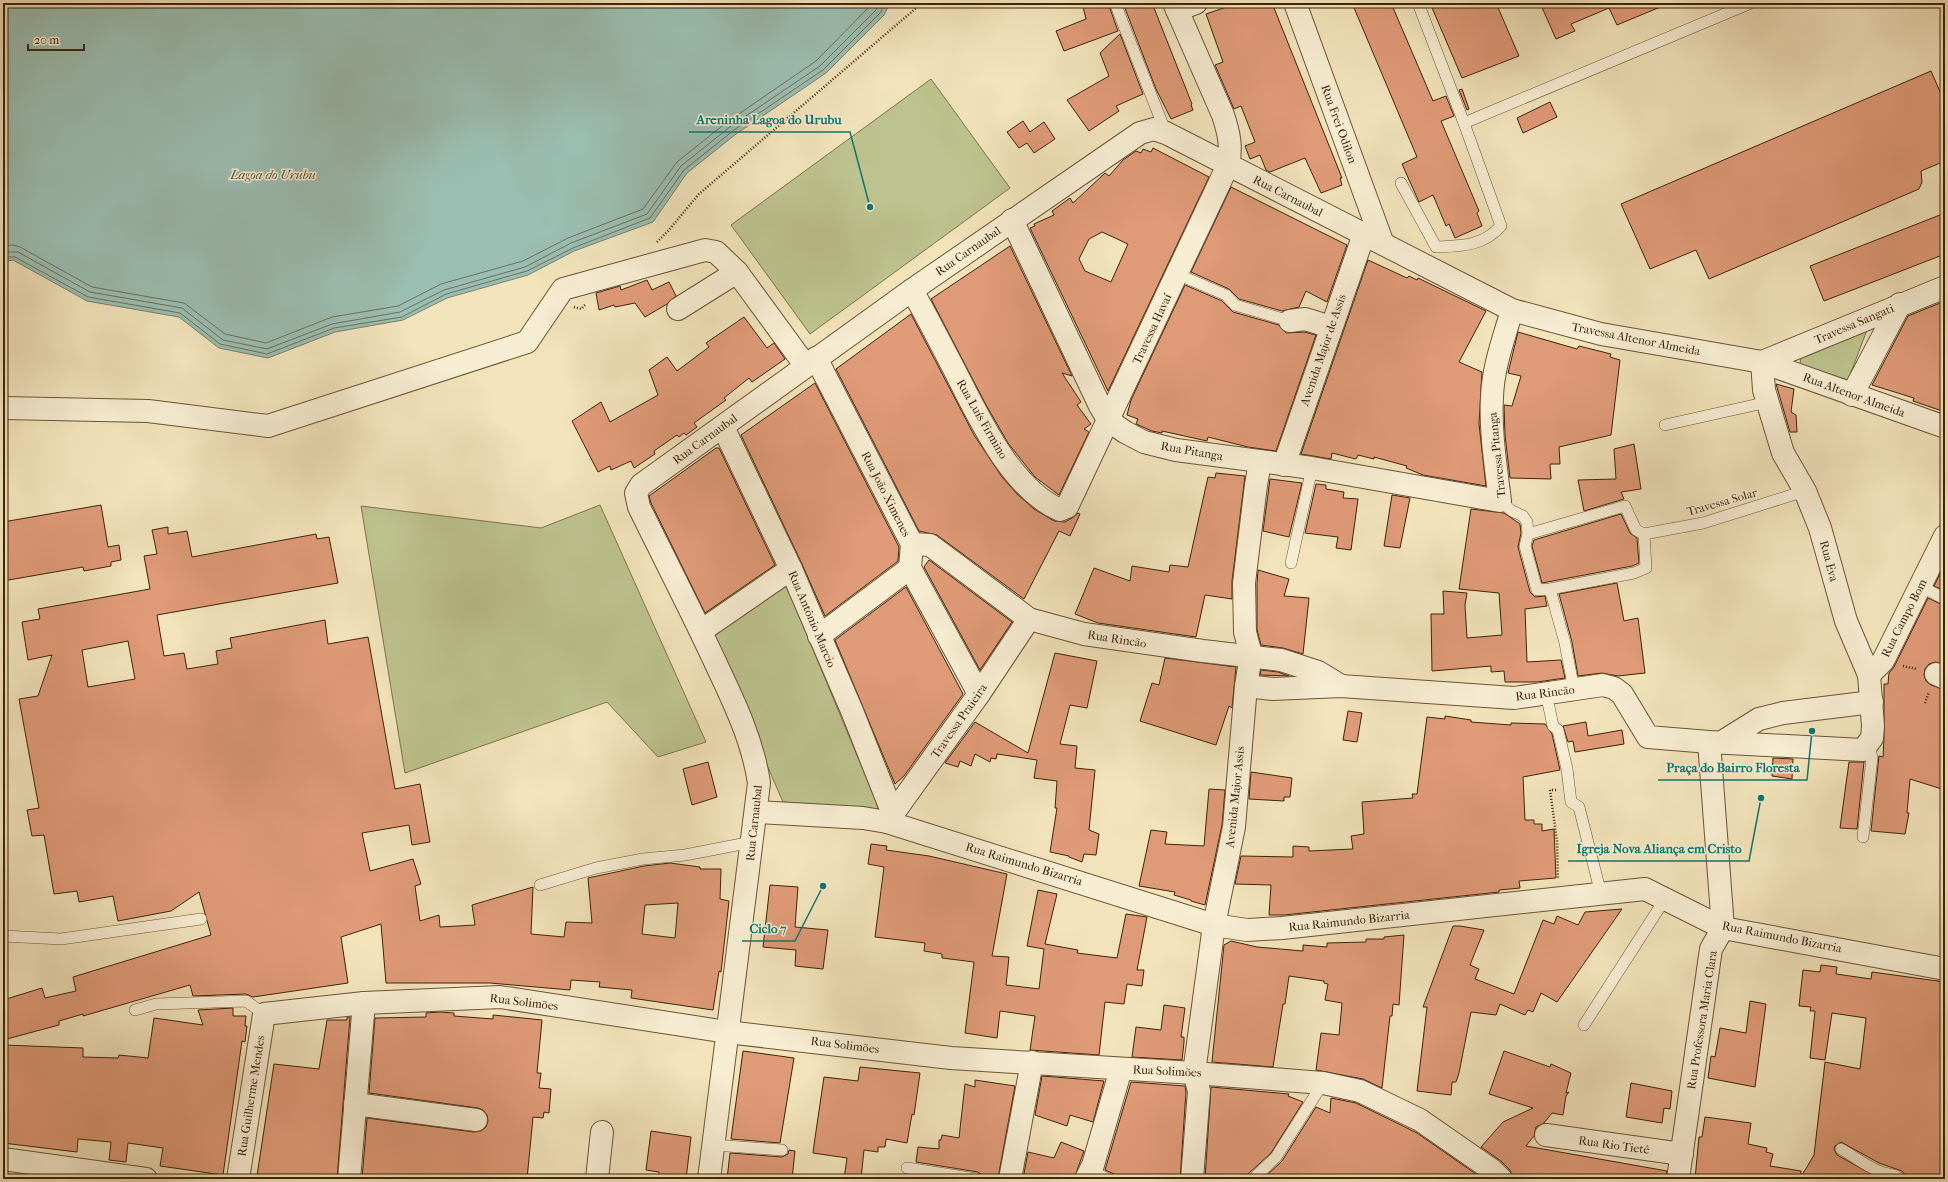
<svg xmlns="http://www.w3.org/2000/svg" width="1948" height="1182" font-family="'IM FELL French Canon',serif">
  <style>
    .green { fill: #bdc38e; stroke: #7e734a }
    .water { fill: #9bbeb2; stroke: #76806e }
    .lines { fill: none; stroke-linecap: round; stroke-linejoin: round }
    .shore { stroke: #6d705c; stroke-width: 1 }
    .building { fill: #df9a78; stroke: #3f2307; fill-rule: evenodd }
    .lane-casing { stroke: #6c5334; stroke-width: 12 }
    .street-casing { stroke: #6c5334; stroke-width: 24 }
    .path { stroke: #3f2307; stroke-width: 2.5; stroke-dasharray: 1 2; stroke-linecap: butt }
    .lane { stroke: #f7edd3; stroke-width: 11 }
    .street { stroke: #f7edd3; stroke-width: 22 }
    .labels { text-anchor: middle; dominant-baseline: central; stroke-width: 3; stroke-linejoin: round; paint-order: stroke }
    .street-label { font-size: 12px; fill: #3f2307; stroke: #f7edd3 }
    .water-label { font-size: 13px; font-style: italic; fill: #5b523a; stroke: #f7edd3 }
    .leader { fill: none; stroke: #0f766e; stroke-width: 1.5 }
    .callout-dot { fill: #0f766e; stroke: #f7edd3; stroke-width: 1.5 }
    .callout-label { font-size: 13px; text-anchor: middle; font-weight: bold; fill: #0f766e; stroke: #f7edd3; stroke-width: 3; stroke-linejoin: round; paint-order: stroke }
  </style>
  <rect width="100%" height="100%" fill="#f2e3bb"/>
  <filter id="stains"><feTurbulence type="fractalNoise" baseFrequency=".005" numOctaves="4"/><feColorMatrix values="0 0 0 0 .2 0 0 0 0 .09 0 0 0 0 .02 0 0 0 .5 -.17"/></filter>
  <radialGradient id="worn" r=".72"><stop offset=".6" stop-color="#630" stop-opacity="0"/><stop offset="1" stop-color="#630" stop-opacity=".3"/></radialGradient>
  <g class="green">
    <polygon points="931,79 1010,188 810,334 731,225"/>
    <polygon points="1867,330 1848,380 1800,364 1801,356"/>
    <polygon points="600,505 706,742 658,757 607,702 405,773 361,506 541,528"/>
    <polygon points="783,577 875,799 878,808 875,811 783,802 709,631"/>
  </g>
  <polygon class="water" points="3,3 890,3 884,15 826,73 736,134 687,173 653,222 574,251 528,275 447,298 403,320 335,332 268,358 219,348 179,317 87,301 13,260 3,262"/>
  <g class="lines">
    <g class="shore">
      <polyline points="3,246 13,245 20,247 92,287 184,303 225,334 266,343 332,317 398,306 441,284 523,261 568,238 643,209 677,162 727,122 816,61 873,3"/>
      <polyline points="3,252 18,252 90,292 182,308 223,340 267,349 332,324 400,312 444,290 525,267 571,243 647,214 681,166 731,126 820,66 876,10 880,3"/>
      <polyline points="3,257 15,257 88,297 180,313 220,344 267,354 334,328 402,317 446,294 527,271 573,248 650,218 684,170 734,130 823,70 880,13 886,3"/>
    </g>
  </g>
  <g class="building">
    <polygon points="1082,3 1108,3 1118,31 1064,51 1056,31 1086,19"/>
    <polygon points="1123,3 1152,3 1192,104 1191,105 1193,110 1171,119 1156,89"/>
    <polygon points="1238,3 1272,3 1342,178 1340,178 1342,185 1321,193 1305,158 1270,172 1266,170 1260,155 1250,159 1245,146 1255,142 1241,106 1234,109 1215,65 1223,62 1206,14"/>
    <polygon points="1352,3 1391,3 1433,101 1446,96 1454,116 1441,121 1479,211 1477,213 1482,226 1455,238 1449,224 1446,226 1433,195 1419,202 1402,164 1417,157"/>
    <polygon points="1430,3 1496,3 1519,56 1462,78"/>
    <polygon points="1540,3 1670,3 1617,25 1609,8 1571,24 1575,31 1556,39"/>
    <polygon points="1120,34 1143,94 1116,106 1119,111 1089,131 1067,100 1109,76 1100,53"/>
    <polygon points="1931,71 1945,103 1945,161 1921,171 1922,182 1919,189 1709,279 1696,250 1650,269 1621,204"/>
    <polygon points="1462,89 1469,109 1467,110 1459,90"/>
    <polygon points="1550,102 1557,117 1523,133 1517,118"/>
    <polygon points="1023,121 1030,132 1044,122 1055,139 1034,153 1027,143 1019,148 1007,132"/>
    <path d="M1153,148L1209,177L1108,391L1030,228L1035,226L1034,224L1054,215L1052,211L1070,198L1073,203L1105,173L1109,176L1123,160L1136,151L1141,153L1143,149L1151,152ZM1102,232L1128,244L1111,282L1085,271L1079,259L1089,239Z"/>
    <polygon points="1231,187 1347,245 1327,302 1306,291 1299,307 1282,311 1239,299 1229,289 1191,272"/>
    <polygon points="1945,213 1945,254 1824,301 1810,266"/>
    <polygon points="1010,246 1072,376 1062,373 1081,402 1077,405 1091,424 1084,429 1089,432 1059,495 1035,477 1008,443 985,403 931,299"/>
    <polygon points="1368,260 1407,278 1409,276 1417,280 1418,278 1486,311 1459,362 1482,372 1479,424 1486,486 1423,475 1406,468 1407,466 1374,457 1374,459 1358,455 1356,459 1332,453 1331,459 1301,454"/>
    <polygon points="647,280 652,290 669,282 676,296 667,304 645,317 635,303 615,307 614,305 599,310 596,293 620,286 621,290"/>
    <polygon points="1185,285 1222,301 1233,312 1279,325 1286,333 1304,332 1316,335 1276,451 1248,447 1208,437 1207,441 1162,431 1162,433 1152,431 1136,424 1138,419 1127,415 1131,400"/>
    <polygon points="1945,301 1945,412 1913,401 1914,398 1872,385 1908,316"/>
    <polygon points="911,314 974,435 1002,477 1017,494 1034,509 1054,521 1065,522 1072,518 1078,513 1080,514 1070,536 1059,531 1024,599 937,535 919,531 836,369"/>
    <polygon points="744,317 767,348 774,343 785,359 752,382 749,378 724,398 726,400 694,423 697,427 686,435 684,433 679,437 677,435 654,451 655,454 634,468 631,461 611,470 610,466 598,472 572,421 601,402 610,422 658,395 649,370 667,357 677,371 709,347 706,343"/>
    <polygon points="1518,332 1577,349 1579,346 1611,354 1610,357 1620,360 1611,435 1559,447 1560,464 1550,464 1551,479 1510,478 1505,435 1504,405 1512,406 1521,376 1508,373"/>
    <polygon points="815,383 899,547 898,561 825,616 802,564 741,435"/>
    <polygon points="1776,384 1794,389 1791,412 1796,415 1797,432 1790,432"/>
    <polygon points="1634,444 1641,489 1621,492 1624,499 1584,511 1578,480 1616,479 1614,449"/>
    <polygon points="716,448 719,448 775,565 705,613 651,503 649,496"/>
    <polygon points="1216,473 1245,476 1232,581 1232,599 1205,595 1196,637 1098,623 1075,614 1094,568 1130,581 1132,566 1169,572 1170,565 1188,567 1208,477 1215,478"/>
    <polygon points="1270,479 1302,483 1289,537 1263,531"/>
    <polygon points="1316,484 1326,485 1326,489 1344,492 1343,498 1358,499 1351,550 1336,548 1338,537 1305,533"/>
    <polygon points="1392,495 1410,498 1400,548 1384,546"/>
    <polygon points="101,505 108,547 119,545 121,560 111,562 111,566 84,571 83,567 3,581 3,522"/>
    <polygon points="1471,509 1504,513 1520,524 1521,533 1518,547 1530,592 1535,597 1545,596 1547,606 1525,609 1527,662 1561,660 1565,678 1537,682 1505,682 1504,671 1491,672 1491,666 1432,671 1431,614 1444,614 1443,591 1467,593 1465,605 1467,638 1502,635 1499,593 1459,589"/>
    <polygon points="1621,514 1630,533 1637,538 1639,563 1632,566 1542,583 1532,546 1534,540"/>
    <path d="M168,527V534L187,531L192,557L316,534L317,539L329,537L338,583L157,615L164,656L184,653L187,669L218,664L216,651L232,648L230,638L325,620L328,644L368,637L395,789L420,784L430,842L412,845L409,825L362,833L370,871L413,859L421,884L415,886L420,921L439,915L440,927L475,925L472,905L533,887L531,934L564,937L566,922L592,923L588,878L644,866L670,863L700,867V869H721L720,899L729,901L721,972L719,971L713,1010L631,998L632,990L599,987L600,982L571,980L570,990L490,983H386L381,924L341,937L348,983L253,997L246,994L193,996L190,985L83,1016V1014L59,1021V1025L3,1040V1000L42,988L45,998L76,991L73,977L211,935L199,892L171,911L118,921L113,896L79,902L77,891L54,894L44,835L32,836L27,810L39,808L19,699L38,696L52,655L28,660L22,622L40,619L38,609L150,589L144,556L157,554L152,530ZM128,641L135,679L88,687L82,650ZM678,903L675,938L642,934L645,905Z"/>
    <polygon points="929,560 1012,622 980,670 924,567"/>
    <polygon points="1945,564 1945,591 1934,586"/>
    <polygon points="1258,570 1289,579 1284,596 1309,598 1303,654 1283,648 1261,645 1257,630 1257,584"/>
    <polygon points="1617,583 1624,621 1638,618 1645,673 1618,676 1602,673 1578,676 1572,642 1559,594"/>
    <polygon points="906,587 963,694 904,776 895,784 835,640"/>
    <polygon points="1928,598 1945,606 1945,664 1935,662 1929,664 1925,669 1924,675 1926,681 1931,685 1945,690 1945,790 1910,779 1907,813 1909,813 1905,834 1871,831 1879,756 1883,757 1884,739 1884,684 1888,684 1889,673 1894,667"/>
    <polygon points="1055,653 1097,661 1087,708 1070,705 1060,744 1077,746 1075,768 1095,770 1089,830 1099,834 1096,855 1084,854 1082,862 1069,857 1069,856 1050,852 1057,808 1055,808 1057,781 1034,778 1037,760 997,754 996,759 991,758 990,762 975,754 971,766 960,761 958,767 945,763 975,722 1028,753"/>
    <polygon points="1165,658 1236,667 1232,708 1229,706 1216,745 1140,721 1152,683 1159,685"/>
    <polygon points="1261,670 1278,672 1289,676 1260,675"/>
    <polygon points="1348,711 1362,713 1357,742 1343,740"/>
    <polygon points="1445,716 1471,720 1471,722 1511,725 1511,723 1545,724 1552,734 1560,770 1523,777 1525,820 1534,820 1534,824 1542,824 1542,831 1554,829 1556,878 1519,881 1520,888 1499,890 1499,892 1284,915 1269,915 1271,885 1235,884 1241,856 1293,857 1293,846 1309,847 1309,851 1353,849 1351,836 1364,834 1362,802 1413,798 1412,794 1417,794 1427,717 1445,719"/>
    <polygon points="1586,722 1588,736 1622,730 1624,744 1575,752 1573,741 1568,742 1563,726"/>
    <polygon points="1773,758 1793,759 1792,779 1772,776"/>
    <polygon points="708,762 717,797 692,805 683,769"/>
    <polygon points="1849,762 1864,762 1857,829 1840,828"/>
    <polygon points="1251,772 1292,778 1290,797 1284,797 1284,801 1249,799"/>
    <polygon points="1209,789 1225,790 1222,825 1205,905 1191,901 1191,900 1174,895 1175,892 1139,886 1151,830 1167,832 1165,844 1204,846"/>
    <polygon points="871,844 887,846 886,850 929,856 1007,874 992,956 1009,957 1006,985 1039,989 1044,949 1027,946 1038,890 1057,894 1045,944 1078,950 1077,953 1117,958 1126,914 1147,917 1137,970 1144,970 1142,986 1127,984 1124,1004 1105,1002 1099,1055 1030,1050 1035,1016 1000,1011 997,1038 965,1033 974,962 942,958 942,954 924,951 925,943 875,937 884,867 868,864"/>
    <polygon points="770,885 798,887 795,927 828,930 823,969 795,966 796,950 763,947"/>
    <polygon points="1622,909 1557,1002 1541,993 1533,1012 1528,1010 1525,1015 1500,1004 1496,1015 1471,1012 1459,1073 1456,1082 1452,1082 1451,1095 1417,1091 1427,1007 1423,1007 1453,926 1460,926 1484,930 1470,965 1479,969 1475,979 1514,994 1543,920 1554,924 1557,916 1578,925 1585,912"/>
    <polygon points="1404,935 1399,1005 1393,1004 1392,1016 1390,1016 1382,1088 1363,1079 1316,1070 1321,1033 1339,1035 1342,1003 1325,1000 1328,984 1324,983 1324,981 1289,976 1285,1004 1283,1004 1273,1067 1212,1062 1224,945 1231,941 1257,947 1303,951 1303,945 1327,947 1327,943 1366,942 1366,939 1384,939 1384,937"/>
    <polygon points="1821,965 1837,967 1836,974 1871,979 1872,972 1945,982 1945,1179 1908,1179 1902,1171 1879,1163 1841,1142 1835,1146 1834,1149 1837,1155 1880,1179 1695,1179 1699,1137 1702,1137 1705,1117 1751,1123 1748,1144 1767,1148 1766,1152 1773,1154 1770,1166 1801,1171 1800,1178 1807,1167 1814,1155 1825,1062 1860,1069 1866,1018 1832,1013 1825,1060 1810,1058 1815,1011 1810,1011 1811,1007 1799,1006 1803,970 1820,972"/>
    <polygon points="1750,1001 1766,1004 1755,1087 1708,1078 1711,1056 1715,1057 1720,1028 1746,1033"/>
    <polygon points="1164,1005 1185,1008 1181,1037 1184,1037 1184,1042 1182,1060 1132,1057 1136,1027 1161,1030"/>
    <polygon points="233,1008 233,1016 246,1016 245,1026 247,1026 245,1042 242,1041 223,1175 160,1166 163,1148 128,1143 126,1162 109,1160 111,1142 78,1139 77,1152 3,1143 3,1045 83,1048 83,1057 118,1058 119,1055 148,1058 154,1018 203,1025 198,1010"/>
    <polygon points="440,1012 454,1013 454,1016 493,1019 493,1015 542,1020 537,1073 541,1073 539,1088 551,1089 549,1113 544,1112 543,1118 533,1117 527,1179 362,1179 367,1118 474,1132 481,1131 486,1127 488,1121 487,1115 483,1110 478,1108 369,1093 375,1018 426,1017 426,1013"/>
    <polygon points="347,1017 350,1017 337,1179 280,1179 257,1176 274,1064 319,1069 327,1020 347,1020"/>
    <polygon points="743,1051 794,1058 780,1143 731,1139"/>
    <polygon points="1504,1051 1550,1067 1551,1064 1571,1073 1566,1093 1569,1092 1566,1096 1563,1115 1552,1113 1544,1123 1536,1127 1534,1136 1526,1146 1667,1171 1666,1179 1586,1179 1563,1175 1562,1179 1513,1179 1510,1170 1501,1161 1481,1147 1503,1122 1533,1108 1489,1094"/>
    <polygon points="860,1067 920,1073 914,1115 912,1114 907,1143 886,1139 885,1147 878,1147 878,1152 864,1150 861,1179 844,1179 847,1158 813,1153 815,1138 824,1077 858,1081"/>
    <polygon points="1042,1076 1104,1081 1093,1122 1070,1115 1067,1126 1035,1115"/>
    <polygon points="975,1080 1015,1086 998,1178 983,1176 978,1172 916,1162 918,1147 939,1149 939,1140 941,1140 942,1135 959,1138 965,1084 975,1087"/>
    <polygon points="1131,1082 1185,1086 1186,1092 1180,1179 1116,1179 1114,1174 1105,1170"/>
    <polygon points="1631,1083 1672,1091 1670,1109 1664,1108 1662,1123 1626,1117"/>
    <polygon points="1211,1087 1289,1094 1288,1096 1303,1102 1271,1153 1248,1174 1246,1179 1205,1179"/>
    <polygon points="1331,1098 1356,1103 1417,1133 1483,1179 1263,1179 1282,1161 1316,1107 1330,1113"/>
    <polygon points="651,1131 691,1137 686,1179 659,1179 659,1172 646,1170"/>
    <polygon points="1061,1142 1084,1151 1074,1179 1023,1179 1028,1152 1054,1158"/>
    <polygon points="789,1150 795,1151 792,1179 727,1179 730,1153 782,1157 788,1154"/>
  </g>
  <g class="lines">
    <g class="lane-casing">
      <g id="lane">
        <polyline points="1115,3 1166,133"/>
        <polyline points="1418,3 1464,123 1751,3"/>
        <path d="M1401,183L1436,247C1462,246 1483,246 1501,226L1464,123"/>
        <polyline points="1177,274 1226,295 1235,305 1290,321"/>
        <polyline points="1665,425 1768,402"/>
        <polyline points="1500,501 1512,511 1523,516 1527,522 1528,534 1525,546 1537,590 1550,589 1634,573 1646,568 1644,534 1703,523 1805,491"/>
        <polyline points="1528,534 1625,506 1636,530 1644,534"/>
        <polyline points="1291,563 1312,468"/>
        <polyline points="1920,586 1945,599"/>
        <polyline points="1550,589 1565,643 1574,690"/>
        <polyline points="1546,693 1553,726 1558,730 1567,769 1571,802 1579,807 1601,894"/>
        <polyline points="1863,837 1872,758 1869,744"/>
        <polyline points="540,885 596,868 643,859 685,855 752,842"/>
        <polyline points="3,936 61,939 201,919"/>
        <polyline points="135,1010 156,1004 246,1001 264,1014"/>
        <polyline points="1584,1025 1665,899"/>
        <polyline points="714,1145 782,1150"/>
        <path d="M1841,1149C1854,1156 1867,1167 1881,1172C1889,1175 1894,1173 1901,1179"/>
        <polyline points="907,1168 977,1179"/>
        <polyline points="1090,1171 1109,1179"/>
        <polyline points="1253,1179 1276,1157 1323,1083"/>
      </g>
    </g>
    <g class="street-casing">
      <g id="street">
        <polyline points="1295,3 1383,244"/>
        <polyline points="1177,10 1196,3"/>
        <path d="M1012,220L1100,406L1109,421L1125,432L1144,442L1176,450L1312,468L1500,501C1496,467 1490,432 1492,397C1493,367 1504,338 1512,310"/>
        <path d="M912,290C927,317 941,344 955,371C978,416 1011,489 1060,510L1067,507L1228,165C1232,147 1229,133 1223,115L1174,3"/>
        <polyline points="678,309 737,272"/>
        <polyline points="1290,321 1305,319 1331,327"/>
        <polyline points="816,358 912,544 910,568 979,694"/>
        <polyline points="1762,362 1945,287"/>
        <polyline points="1852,395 1900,304"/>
        <polyline points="3,408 148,411 268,426 527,342 563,289 705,250 716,252 737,272 805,365"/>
        <polyline points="723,427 791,569 852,711 893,814"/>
        <polyline points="1284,465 1364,234"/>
        <polyline points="912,544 930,545 1029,619 1084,634 1203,651 1281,660 1318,672 1341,686"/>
        <polyline points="701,631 791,569"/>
        <polyline points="819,636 910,568"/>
        <polyline points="1936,674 1945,678"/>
        <polyline points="1869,675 1883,661 1945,536"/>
        <polyline points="1246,686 1273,689 1341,686 1514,698 1603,685 1614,688 1622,694 1648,737 1709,742 1863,750 1872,738 1873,726 1869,675 1846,621 1820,528 1805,491 1783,453 1764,390 1762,362"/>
        <polyline points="1722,742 1759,719 1783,713 1872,702"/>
        <polyline points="756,812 863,818 887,822 1214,925 1247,930 1282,928 1645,889 1723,928 1945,969"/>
        <polyline points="887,822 979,694 1029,619"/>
        <polyline points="355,1104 476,1120"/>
        <polyline points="1546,1135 1682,1154"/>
        <polyline points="3,1159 146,1179"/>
        <polyline points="238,1179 264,1014 364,1003 500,997 727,1032 951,1058 1194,1073 1323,1083 1360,1091 1420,1120 1492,1170 1501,1179"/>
        <polyline points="349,1179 364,1003"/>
        <polyline points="597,1179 602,1132"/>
        <path d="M709,1179L759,783C753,742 735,704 717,666C692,612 665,560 639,507L636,493L641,485L912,290L1140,133L1154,129L1166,133L1512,310L1601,334L1762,362L1945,427"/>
        <polyline points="1010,1179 1032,1062"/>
        <polyline points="1086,1179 1093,1165 1121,1069"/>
        <polyline points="1192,1179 1199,1091 1194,1073 1214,925 1234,827 1246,686 1251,655 1245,632 1244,583 1256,485 1260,462"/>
        <polyline points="1678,1179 1711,949 1723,928 1709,742"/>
      </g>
    </g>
    <g class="path">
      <polyline points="657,242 668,231 699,194 922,3"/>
      <polyline points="574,307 581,309 585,305"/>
      <polyline points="1903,666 1917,669"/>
      <polyline points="1925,703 1929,692"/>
      <polyline points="1556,790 1550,790 1557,841 1558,878"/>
    </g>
    <use href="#lane" class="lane"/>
    <use href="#street" class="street"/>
  </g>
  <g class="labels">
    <g class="street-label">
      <text transform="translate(1339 124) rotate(70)">Rua Frei Odilon</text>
      <text transform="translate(1288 196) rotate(27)">Rua Carnaubal</text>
      <text transform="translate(968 251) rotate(-35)">Rua Carnaubal</text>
      <text transform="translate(1854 324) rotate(-23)">Travessa Sangati</text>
      <text transform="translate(1152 329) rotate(-65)">Travessa Havaí</text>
      <text transform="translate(1636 339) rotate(11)">Travessa Altenor Almeida</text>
      <text transform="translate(1323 350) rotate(-71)">Avenida Major de Assis</text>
      <text transform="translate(1854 395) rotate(20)">Rua Altenor Almeida</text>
      <text transform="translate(982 419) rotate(60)">Rua Luís Firmino</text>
      <text transform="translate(705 439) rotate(-36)">Rua Carnaubal</text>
      <text transform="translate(1192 451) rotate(10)">Rua Pitanga</text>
      <text transform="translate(1497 455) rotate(-96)">Travessa Pitanga</text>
      <text transform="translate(886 494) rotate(63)">Rua João Ximenes</text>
      <text transform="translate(1722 502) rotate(-16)">Travessa Solar</text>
      <text transform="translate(1829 561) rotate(75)">Rua Eva</text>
      <text transform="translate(1904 618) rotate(-63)">Rua Campo Bom</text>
      <text transform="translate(812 619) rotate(67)">Rua Antônio Marcio</text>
      <text transform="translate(1117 639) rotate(9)">Rua Rincão</text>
      <text transform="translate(1545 693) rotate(-7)">Rua Rincão</text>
      <text transform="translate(959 721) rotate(-55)">Travessa Praieira</text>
      <text transform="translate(1235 797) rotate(-84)">Avenida Major Assis</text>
      <text transform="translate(754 823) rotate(-84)">Rua Carnaubal</text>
      <text transform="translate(1024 864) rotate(17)">Rua Raimundo Bizarria</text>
      <text transform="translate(1349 921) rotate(-6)">Rua Raimundo Bizarria</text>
      <text transform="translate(1782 937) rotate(11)">Rua Raimundo Bizarria</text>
      <text transform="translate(524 1002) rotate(7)">Rua Solimões</text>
      <text transform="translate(1702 1020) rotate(-81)">Rua Professora Maria Clara</text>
      <text transform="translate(845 1045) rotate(7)">Rua Solimões</text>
      <text transform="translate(1167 1071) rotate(3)">Rua Solimões</text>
      <text transform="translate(251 1096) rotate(-81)">Rua Guilherme Mendes</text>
      <text transform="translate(1614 1145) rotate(8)">Rua Rio Tietê</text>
    </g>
    <g class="water-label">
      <text x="273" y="174">Lagoa do Urubu</text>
    </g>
  </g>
  <path class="leader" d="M870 207L850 132H689M1812 731L1807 780H1658M1761 798L1749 861H1568M823 886L795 941H742"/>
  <g class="callout-dot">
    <circle cx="870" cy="207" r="4"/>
    <circle cx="1812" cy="731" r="4"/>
    <circle cx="1761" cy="798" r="4"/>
    <circle cx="823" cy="886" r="4"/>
  </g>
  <g class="callout-label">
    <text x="769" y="124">Areninha Lagoa do Urubu</text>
    <text x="1733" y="772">Praça do Bairro Floresta</text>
    <text x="1659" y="853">Igreja Nova Aliança em Cristo</text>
    <text x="768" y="933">Ciclo 7</text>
  </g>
  <rect width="1948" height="1182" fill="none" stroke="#f2e3bb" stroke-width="16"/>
  <rect x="4" y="4" width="1940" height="1174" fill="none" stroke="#3f2307" stroke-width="2"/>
  <rect x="8" y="8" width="1932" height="1166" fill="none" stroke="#3f2307"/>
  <path d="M28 44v6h56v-6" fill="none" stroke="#3f2307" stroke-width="2"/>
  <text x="34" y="44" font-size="12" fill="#3f2307" stroke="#f7edd3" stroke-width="3" paint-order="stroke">20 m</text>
  <rect width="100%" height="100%" filter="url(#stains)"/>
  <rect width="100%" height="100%" fill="url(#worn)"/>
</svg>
